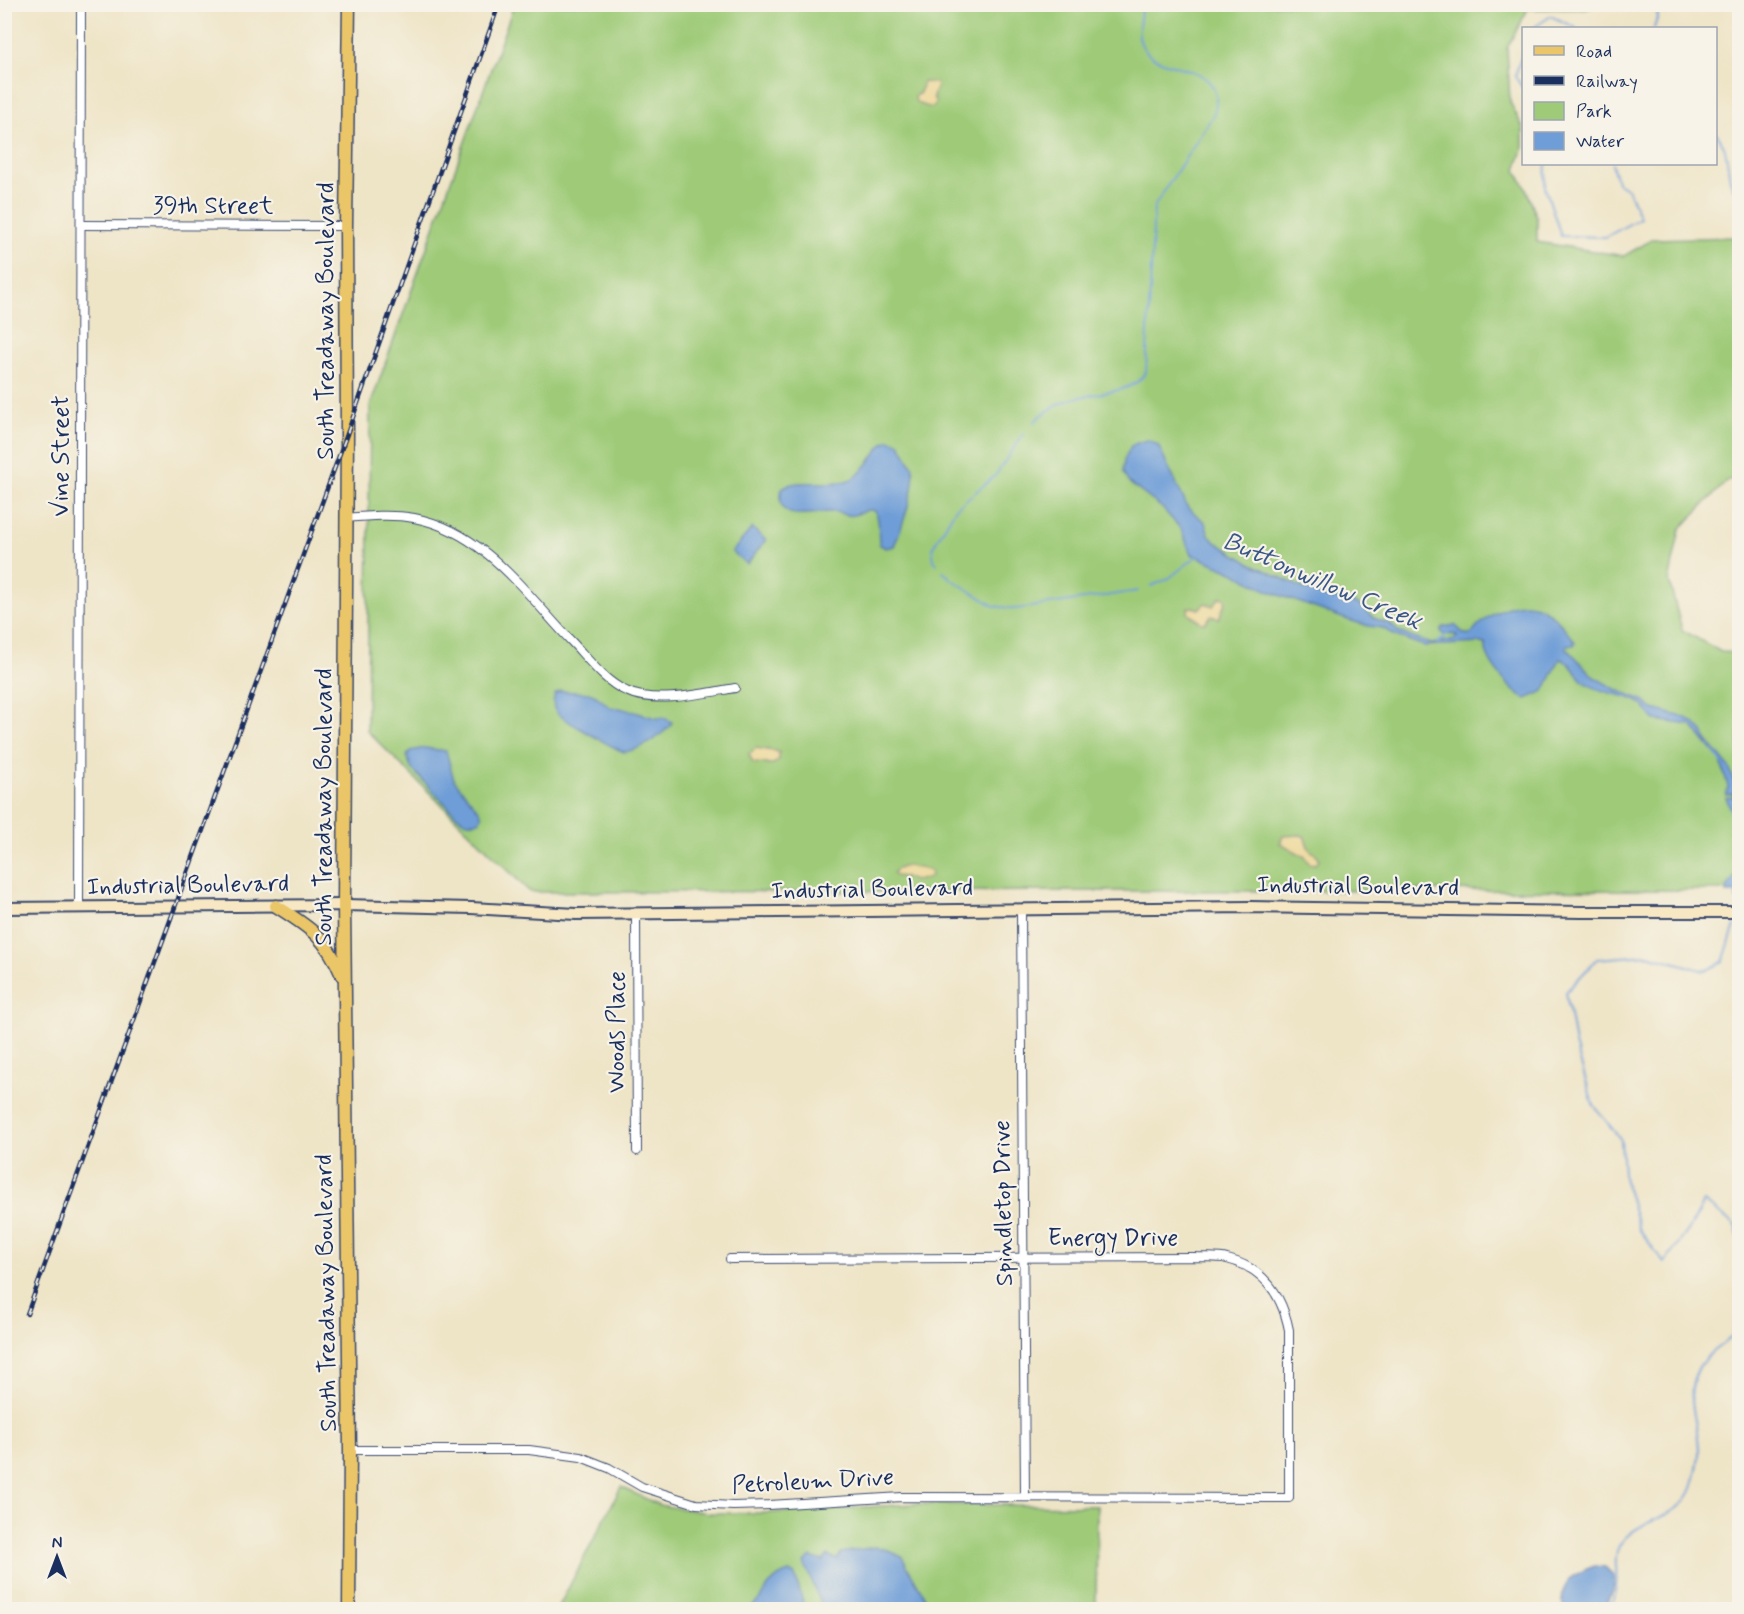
<svg xmlns="http://www.w3.org/2000/svg" width="1744" height="1614" font-family="Mynerve,sans-serif">
  <style>
    .green { fill: #9fcb78; stroke: #5d7d6b; stroke-width: 1.5 }
    .sand { fill: #eeda9e; stroke: #84847e; stroke-width: 1.5 }
    .water { fill: #6e9dd7; stroke: #44669a; stroke-width: 1.5 }
    .lines { fill: none; stroke-linecap: round; stroke-linejoin: round }
    .stream { stroke: #6e9dd7; stroke-width: 2 }
    .street-casing { stroke: #3b4a6e; stroke-width: 10 }
    .secondary-casing { stroke: #3b4a6e; stroke-width: 14 }
    .primary-casing { stroke: #3b4a6e; stroke-width: 15 }
    .street { stroke: #fff; stroke-width: 8 }
    .secondary { stroke: #f7e8c3; stroke-width: 10 }
    .primary { stroke: #ebc669; stroke-width: 12 }
    .rail-casing { stroke: #1b2f5e; stroke-width: 4.5 }
    .rail { stroke: #f7f3e8; stroke-width: 2; stroke-dasharray: 7; stroke-linecap: butt }
    .labels { text-anchor: middle; dominant-baseline: central; stroke-width: 4.5; stroke-linejoin: round; paint-order: stroke }
    .street-label { font-size: 24px; fill: #1b2f5e; stroke: #f7f3e8 }
    .water-label { font-size: 26px; font-style: italic; fill: #385688; stroke: #f7f3e8 }
  </style>
  <rect width="100%" height="100%" fill="#f7f3e8"/>
  <filter id="ink" filterUnits="userSpaceOnUse"><feTurbulence type="fractalNoise" baseFrequency=".0167" numOctaves="2"/><feDisplacementMap in="SourceGraphic" scale="12" xChannelSelector="R" yChannelSelector="G"/><feConvolveMatrix kernelMatrix="1 2 1 2 8 2 1 2 1" color-interpolation-filters="sRGB"/></filter>
  <filter id="wash" filterUnits="userSpaceOnUse"><feTurbulence type="fractalNoise" baseFrequency=".008" numOctaves="4" result="noise"/><feDisplacementMap in="SourceGraphic" scale="24" xChannelSelector="R" yChannelSelector="G"/><feGaussianBlur stdDeviation="1.35" result="paint"/><feColorMatrix in="noise" values="0 0 0 0 0 0 0 0 0 0 0 0 0 0 0 0 0 1.4 0 .05"/><feComposite in="paint" operator="in"/></filter>
  <g filter="url(#wash)">
    <rect width="100%" height="100%" fill="#eee4c6"/>
    <g class="green">
      <polygon points="514,5 1603,5 1579,9 1528,9 1507,48 1510,102 1523,128 1523,150 1516,170 1526,188 1537,218 1537,242 1624,256 1653,239 1739,237 1739,480 1728,480 1680,529 1669,581 1682,630 1721,652 1739,653 1739,890 530,892 367,731 370,406"/>
      <polygon points="621,1487 659,1505 708,1513 768,1513 916,1504 1097,1506 1096,1609 557,1610"/>
    </g>
    <g class="sand">
      <polygon points="923,82 936,83 937,85 933,97 936,103 932,108 916,103 915,96 920,93"/>
      <polygon points="1220,597 1224,598 1226,601 1219,618 1211,616 1205,623 1202,623 1188,613 1188,608 1193,607 1199,609 1205,603 1213,606"/>
      <polygon points="756,748 779,752 779,760 773,764 753,763 749,754"/>
      <polygon points="1300,835 1304,836 1309,849 1319,857 1318,862 1315,864 1309,863 1304,856 1280,843 1283,836"/>
      <path d="M908,865C916,870 924,866 931,871V875L929,878L914,881L905,877L895,876L893,873L895,870Z"/>
    </g>
    <g class="water">
      <path d="M889,440L900,443C903,452 911,461 913,468C917,485 901,530 894,546L886,548L880,545C876,533 882,523 875,511C866,508 863,513 853,515C847,517 841,512 835,512C812,511 773,527 782,488C795,477 832,488 852,479C863,474 875,452 884,443Z"/>
      <path d="M1148,440L1158,445L1188,508L1205,522L1209,535L1214,541L1248,562L1307,590H1315L1320,595L1332,599L1338,598L1358,604L1374,618L1391,625L1399,632L1413,638L1432,644L1455,639L1457,635L1443,634L1441,631L1443,627L1455,625L1464,634H1471C1487,614 1520,594 1545,610C1556,617 1564,628 1572,637L1575,642L1574,645H1567L1566,647L1594,677L1617,690L1642,700L1653,709L1686,718L1694,723L1703,732L1706,739L1729,767L1738,793L1726,795L1728,787L1721,761L1694,728L1690,725L1655,720C1649,715 1645,706 1640,703C1621,692 1601,695 1583,681C1574,673 1572,662 1560,659L1544,691L1526,699C1513,694 1483,659 1486,645L1482,643L1424,646L1396,636L1383,628L1369,626L1348,620L1268,591L1235,573L1191,554L1181,529L1162,508L1128,482L1123,472L1124,460L1131,446L1139,442Z"/>
      <polygon points="752,528 766,540 747,564 732,552"/>
      <path d="M561,691L589,693L596,696L611,708H620L656,718H665L672,722L670,726C658,738 642,749 624,752C616,749 559,718 556,712C552,705 553,700 555,694Z"/>
      <path d="M425,748L446,751L454,780L480,811L482,817L479,821C470,824 465,822 457,816L411,768L407,756L410,751Z"/>
      <path d="M1738,796L1734,808L1739,848V893H1726C1727,885 1734,880 1737,872C1741,854 1736,815 1726,798Z"/>
      <polygon points="875,1547 888,1550 902,1557 929,1604 935,1609 823,1609 804,1563 811,1557 823,1561 828,1555 837,1560 841,1553"/>
      <path d="M1595,1566L1605,1567L1614,1576V1586L1604,1609H1565C1556,1585 1573,1573 1595,1566Z"/>
      <path d="M789,1572L795,1575L803,1602V1609H748C768,1598 764,1580 789,1572Z"/>
    </g>
    <g class="lines">
      <g class="stream">
        <polyline points="1533,28 1551,16 1576,28"/>
        <polyline points="1654,28 1658,16 1654,4"/>
        <polyline points="1524,49 1515,76 1524,90"/>
        <path d="M1716,134C1734,152 1722,182 1740,197"/>
        <polyline points="1546,164 1545,187 1561,236 1606,237 1640,218 1628,189 1617,182 1612,164"/>
        <path d="M1034,422C1044,412 1056,405 1069,400C1091,392 1136,395 1146,371L1154,207L1214,114C1215,108 1217,100 1216,95C1207,57 1147,76 1139,37C1138,27 1141,14 1142,4"/>
        <polyline points="937,564 933,559 933,547 956,508 995,476 1024,433"/>
        <polyline points="943,571 951,579 994,606 1016,609 1138,591"/>
        <polyline points="1151,586 1168,579 1197,556"/>
        <polyline points="1437,644 1448,633"/>
        <polyline points="1713,750 1722,763"/>
        <polyline points="1731,808 1731,814 1735,825"/>
        <polyline points="1736,899 1736,890"/>
        <polyline points="1735,925 1723,962 1705,971 1648,955 1597,959 1566,992 1575,1044 1593,1104 1621,1140 1623,1174 1639,1229 1664,1263 1690,1228 1704,1202 1735,1225 1740,1241"/>
        <path d="M1610,1610C1612,1602 1615,1595 1616,1587C1619,1572 1611,1557 1621,1543C1639,1517 1680,1521 1692,1488C1695,1478 1699,1463 1699,1452C1699,1415 1676,1386 1711,1353C1718,1347 1726,1342 1733,1336L1740,1297"/>
      </g>
    </g>
  </g>
  <g filter="url(#ink)">
    <g class="lines">
      <g class="street-casing">
        <g id="street">
          <polyline points="81,225 346,226"/>
          <path d="M346,518C369,516 392,514 414,518C484,531 526,594 572,642C588,659 605,682 626,691C654,705 705,693 735,688"/>
          <polyline points="79,908 81,4"/>
          <polyline points="1021,909 1025,1497"/>
          <polyline points="636,914 637,1151"/>
          <path d="M350,1450H529L581,1457L609,1468L642,1487L696,1504L733,1506L769,1505L902,1497L1289,1498V1330C1282,1295 1264,1268 1227,1259C1217,1256 1205,1258 1194,1257L730,1259"/>
        </g>
      </g>
      <g class="secondary-casing">
        <polyline id="secondary" points="4,908 344,905 471,908 576,914 1250,907 1581,912 1740,912"/>
      </g>
      <g class="primary-casing">
        <g id="primary">
          <path d="M276,906C310,928 325,936 342,975"/>
          <polyline points="349,1610 350,1450 344,905 347,434 346,226 349,4"/>
        </g>
      </g>
      <use href="#street" class="street"/>
      <use href="#secondary" class="secondary"/>
      <use href="#primary" class="primary"/>
      <g class="rail-casing">
        <polyline id="rail" points="27,1314 347,434 499,4"/>
      </g>
      <use href="#rail" class="rail"/>
    </g>
  </g>
  <g class="labels">
    <g class="street-label">
      <text x="213" y="206">39th Street</text>
      <text transform="translate(326 321) rotate(-90)">South Treadaway Boulevard</text>
      <text transform="translate(61 456) rotate(-90)">Vine Street</text>
      <text transform="translate(324 807) rotate(-90)">South Treadaway Boulevard</text>
      <text transform="translate(188 886) rotate(-1)">Industrial Boulevard</text>
      <text transform="translate(1358 887) rotate(1)">Industrial Boulevard</text>
      <text transform="translate(872 890) rotate(-1)">Industrial Boulevard</text>
      <text transform="translate(617 1032) rotate(-90)">Woods Place</text>
      <text transform="translate(1004 1203) rotate(-91)">Spindletop Drive</text>
      <text x="1113" y="1238">Energy Drive</text>
      <text transform="translate(327 1293) rotate(-91)">South Treadaway Boulevard</text>
      <text transform="translate(813 1482) rotate(-3)">Petroleum Drive</text>
    </g>
    <g class="water-label">
      <text transform="translate(1322 582) rotate(23)">Buttonwillow Creek</text>
    </g>
  </g>
  <rect width="1744" height="1614" fill="none" stroke="#f7f3e8" stroke-width="24"/>
  <rect x="1522" y="27" width="195" height="138" fill="#f7f3e8" stroke="#9fa5b1" stroke-width="1.5"/>
  <rect x="1534" y="46" width="30" height="9" fill="#ebc669" stroke="#9fa5b1" stroke-width="1.5"/>
  <text x="1576" y="57" font-size="18" fill="#1b2f5e">Road</text>
  <rect x="1534" y="76" width="30" height="9" fill="#1b2f5e" stroke="#9fa5b1" stroke-width="1.5"/>
  <text x="1576" y="87" font-size="18" fill="#1b2f5e">Railway</text>
  <rect x="1534" y="102" width="30" height="18" fill="#9fcb78" stroke="#9fa5b1" stroke-width="1.5"/>
  <text x="1576" y="117" font-size="18" fill="#1b2f5e">Park</text>
  <rect x="1534" y="132" width="30" height="18" fill="#6e9dd7" stroke="#9fa5b1" stroke-width="1.5"/>
  <text x="1576" y="147" font-size="18" fill="#1b2f5e">Water</text>
  <g transform="translate(57 1557)" stroke="#f7f3e8" stroke-width="4.5" paint-order="stroke">
  <path d="M0-4.5L10 22L0 15L-10 22Z" fill="#1b2f5e"/>
  <text y="-9" font-size="16" font-weight="bold" text-anchor="middle" fill="#1b2f5e">N</text>
  </g>
</svg>
